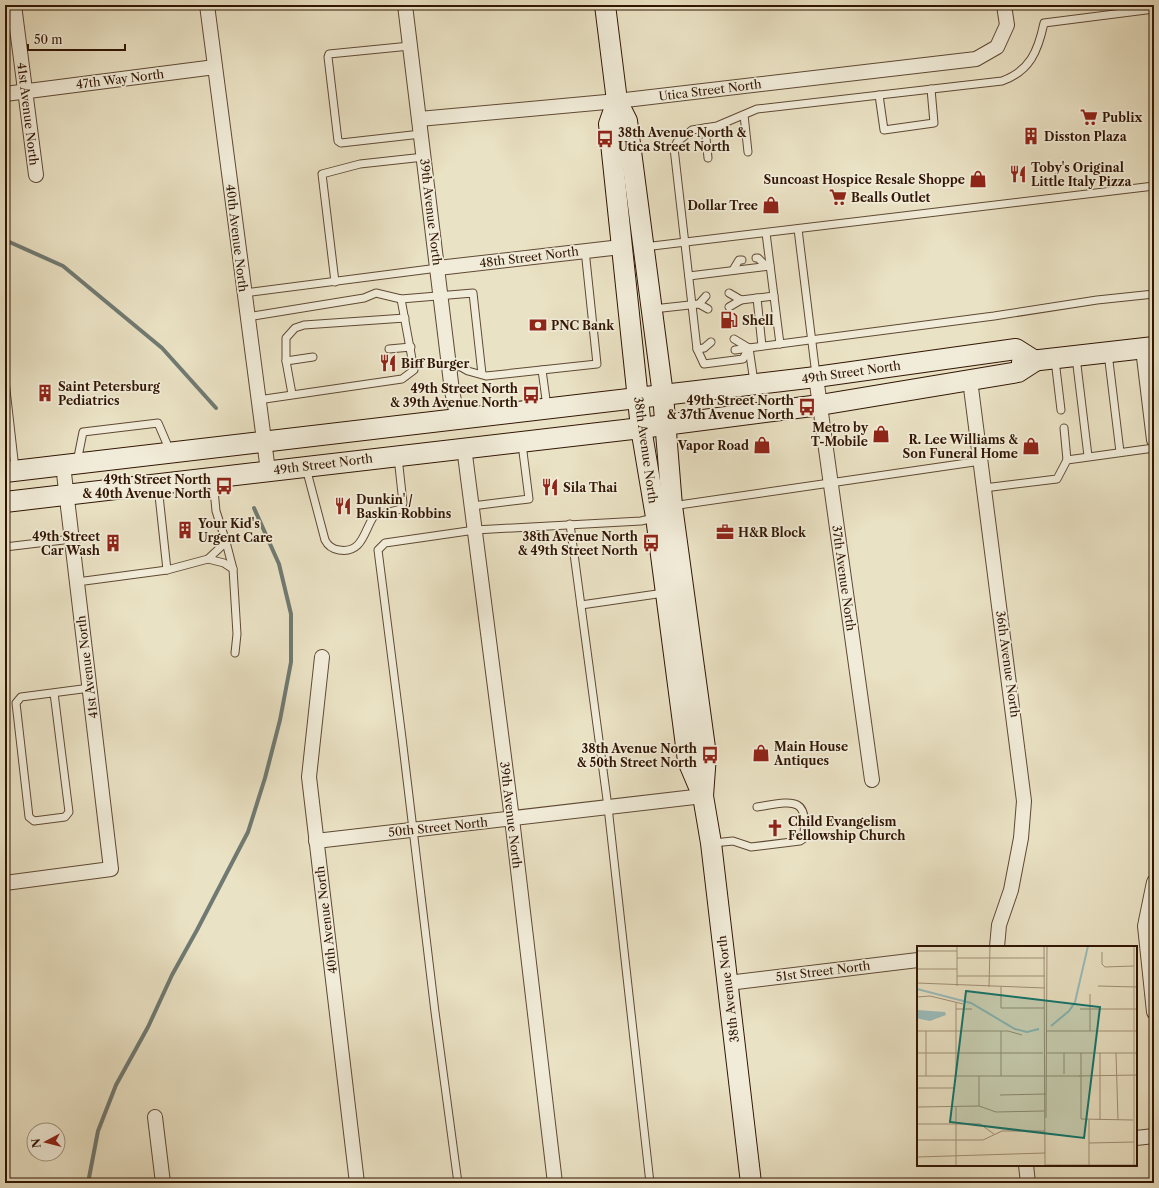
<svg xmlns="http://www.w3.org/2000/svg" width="1159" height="1188" font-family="'Libre Caslon Text',serif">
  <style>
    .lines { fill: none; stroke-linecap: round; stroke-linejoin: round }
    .stream { stroke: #707a72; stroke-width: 4 }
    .lane-casing { stroke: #5f4934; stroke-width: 9 }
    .street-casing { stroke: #5f4934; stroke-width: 16 }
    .secondary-casing { stroke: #311604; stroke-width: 22 }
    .lane { stroke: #f1ecd9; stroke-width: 7 }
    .street { stroke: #f1ecd9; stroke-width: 14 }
    .secondary { stroke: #f1ecd9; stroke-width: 20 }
    .labels { text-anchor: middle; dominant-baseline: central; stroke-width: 3.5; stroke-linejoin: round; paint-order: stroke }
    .street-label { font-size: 12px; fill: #311604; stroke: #f1ecd9 }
    .poi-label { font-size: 12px; font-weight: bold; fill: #311604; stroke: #f1ecd9; text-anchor: start }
    .inset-river { fill: none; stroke: #9abcbb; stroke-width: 2 }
    .inset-road { fill: none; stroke: #a09077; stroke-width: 1 }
    .view { fill: #0f766e; fill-opacity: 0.15; stroke: #0f766e; stroke-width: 2 }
    .inset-edge { fill: none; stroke: #311604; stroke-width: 2 }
  </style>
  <rect width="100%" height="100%" fill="#eae2c4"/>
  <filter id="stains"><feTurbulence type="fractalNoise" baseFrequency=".005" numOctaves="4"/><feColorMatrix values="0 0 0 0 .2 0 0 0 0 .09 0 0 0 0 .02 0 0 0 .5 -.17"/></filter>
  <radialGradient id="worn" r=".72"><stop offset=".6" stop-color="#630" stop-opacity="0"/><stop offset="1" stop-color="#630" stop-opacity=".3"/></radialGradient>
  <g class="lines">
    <g class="stream">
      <polyline points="5,240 63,266 162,348 216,408"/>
      <polyline points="88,1183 98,1131 116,1085 148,1027 172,975 197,930 248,832 265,778 280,720 291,662 291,614 279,564 254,508"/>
    </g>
    <g class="lane-casing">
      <g id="lane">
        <path d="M1154,9L1044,23C1038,51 1030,71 1002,81L757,109L717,126L692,130L677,142L674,148L697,349L704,364L743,359L749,348L994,316L1097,300L1154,294"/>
        <polyline points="410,46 329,54 328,57 338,141 341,143 421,134"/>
        <polyline points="879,95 884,130 934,123 931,89"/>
        <polyline points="744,115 748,152"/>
        <polyline points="705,128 708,158"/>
        <polyline points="798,229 816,375"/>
        <polyline points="766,233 780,344"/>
        <polyline points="644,247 1154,186"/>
        <polyline points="756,258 758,258 766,266"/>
        <polyline points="733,270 739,260 742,260"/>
        <polyline points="689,276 770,266"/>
        <polyline points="335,282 322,174 360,164 424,157"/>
        <polyline points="244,293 438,268"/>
        <polyline points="729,293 741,300 757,298"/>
        <polyline points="706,296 699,304 708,309"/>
        <polyline points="729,307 741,300"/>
        <polyline points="653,309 699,304"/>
        <polyline points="247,317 364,298 376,293 401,299 473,293 482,374"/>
        <polyline points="734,339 749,348"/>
        <polyline points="762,346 757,298 774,296"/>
        <polyline points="749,348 754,382"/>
        <polyline points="389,349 411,347"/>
        <polyline points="697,349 704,348 711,342"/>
        <polyline points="735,350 749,348"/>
        <polyline points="1108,353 1120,452"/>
        <polyline points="1076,357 1088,456"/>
        <polyline points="1055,360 1061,410"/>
        <polyline points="286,361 313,357"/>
        <polyline points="449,365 461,367 468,371 486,376 597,364 585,250"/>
        <polyline points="542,370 547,407"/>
        <polyline points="5,381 15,469"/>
        <polyline points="292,394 286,361 286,338 295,328 304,325 405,318"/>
        <polyline points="258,400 402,379 414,370 401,299"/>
        <polyline points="1064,428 1067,460"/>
        <polyline points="77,462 83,432 158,423 170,451"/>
        <path d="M306,468L325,540C328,546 332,549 339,550C363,554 364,530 374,516L401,509L403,503L398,457"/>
        <polyline points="213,479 216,511 226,542 233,569 237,634 235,653"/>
        <polyline points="158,486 167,570"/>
        <polyline points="984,488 1057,479 1067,460 1154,448"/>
        <polyline points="472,506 529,499 522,444"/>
        <polyline points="672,506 981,461"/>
        <polyline points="570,524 608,807 650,1183"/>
        <polyline points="5,547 72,539"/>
        <polyline points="208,559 224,563 233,569"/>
        <polyline points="77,582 167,570 208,559 226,542"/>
        <polyline points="581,605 664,593"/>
        <polyline points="54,693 69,812 65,817 34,821 29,817 16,703 21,697 90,688"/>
        <path d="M713,843L733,841L751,847L800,841L803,839C811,794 790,802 757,807"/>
        <polyline points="458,1183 435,1012 402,738 378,550 385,543 475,530 641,521 654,518"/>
      </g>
    </g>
    <g class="street-casing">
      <g id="street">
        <polyline points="14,5 36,175"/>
        <polyline points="207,5 268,471"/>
        <polyline points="405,5 452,391 458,420"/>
        <polyline points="5,94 215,67"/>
        <polyline points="419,119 617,101 976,59 997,47 1007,25 1004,5"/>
        <polyline points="438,268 621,247"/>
        <polyline points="1143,349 1154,440"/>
        <polyline points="816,377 872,780"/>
        <polyline points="970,380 1024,801 1021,838 1011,890 999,925 997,947"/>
        <polyline points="464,447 512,819 555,1183"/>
        <polyline points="322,657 309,777 357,1183"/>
        <polyline points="316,841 703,796"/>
        <polyline points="1154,882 1145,926 1154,1012"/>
        <polyline points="5,883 111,869 63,465"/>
        <polyline points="728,983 918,960"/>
        <polyline points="155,1117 163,1183"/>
        <polyline points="1136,1138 1154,1136"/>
        <polyline points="1026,1165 1028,1183"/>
      </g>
    </g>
    <g class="secondary-casing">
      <g id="secondary">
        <polyline points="605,5 617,101 627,121 663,395 672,506 706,755 703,796 711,843 751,1183"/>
        <polyline points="617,101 609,124 641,428 656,517 688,761 702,794"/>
        <polyline points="1022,362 1154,347"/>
        <polyline points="5,472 816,377 1016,349 1035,361"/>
        <polyline points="5,502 641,428 820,405 1018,372 1035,361"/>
      </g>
    </g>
    <use href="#lane" class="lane"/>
    <use href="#street" class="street"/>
    <use href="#secondary" class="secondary"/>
  </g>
  <defs>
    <g id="supermarket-bare" transform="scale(1.38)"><path d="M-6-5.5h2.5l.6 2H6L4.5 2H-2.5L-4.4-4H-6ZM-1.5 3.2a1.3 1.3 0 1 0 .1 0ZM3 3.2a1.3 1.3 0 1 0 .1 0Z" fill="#8f2418" stroke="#f1ecd9" stroke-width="2.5" paint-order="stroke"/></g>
    <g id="building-bare" transform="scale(1.38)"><path d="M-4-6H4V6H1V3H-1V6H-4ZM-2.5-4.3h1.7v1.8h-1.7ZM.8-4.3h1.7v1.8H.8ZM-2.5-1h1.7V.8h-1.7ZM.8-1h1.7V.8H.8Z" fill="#8f2418" stroke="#f1ecd9" stroke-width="2.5" paint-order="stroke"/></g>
    <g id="bus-bare" transform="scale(1.38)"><path d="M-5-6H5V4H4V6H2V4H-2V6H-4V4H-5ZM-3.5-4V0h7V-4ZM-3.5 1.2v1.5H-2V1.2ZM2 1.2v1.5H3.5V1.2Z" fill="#8f2418" stroke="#f1ecd9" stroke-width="2.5" paint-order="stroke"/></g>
    <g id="restaurant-bare" transform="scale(1.38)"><path d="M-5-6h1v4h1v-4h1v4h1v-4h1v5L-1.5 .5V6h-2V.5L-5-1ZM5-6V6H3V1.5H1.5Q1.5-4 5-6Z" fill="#8f2418" stroke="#f1ecd9" stroke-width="2.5" paint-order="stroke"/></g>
    <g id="shop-bare" transform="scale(1.38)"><path d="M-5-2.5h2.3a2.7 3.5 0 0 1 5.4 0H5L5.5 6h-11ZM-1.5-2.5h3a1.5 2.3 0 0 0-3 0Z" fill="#8f2418" stroke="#f1ecd9" stroke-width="2.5" paint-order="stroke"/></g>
    <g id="fuel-bare" transform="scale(1.38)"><path d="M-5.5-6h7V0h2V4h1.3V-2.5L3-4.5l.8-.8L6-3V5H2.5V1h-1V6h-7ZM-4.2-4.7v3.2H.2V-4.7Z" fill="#8f2418" stroke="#f1ecd9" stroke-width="2.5" paint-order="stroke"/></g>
    <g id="bank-bare" transform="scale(1.38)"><path d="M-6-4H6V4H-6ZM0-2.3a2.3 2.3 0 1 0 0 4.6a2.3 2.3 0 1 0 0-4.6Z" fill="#8f2418" stroke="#f1ecd9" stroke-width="2.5" paint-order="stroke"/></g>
    <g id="office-bare" transform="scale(1.38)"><path d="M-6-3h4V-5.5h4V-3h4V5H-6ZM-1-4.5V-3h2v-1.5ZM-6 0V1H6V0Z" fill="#8f2418" stroke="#f1ecd9" stroke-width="2.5" paint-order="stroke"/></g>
    <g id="church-bare" transform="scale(1.38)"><path d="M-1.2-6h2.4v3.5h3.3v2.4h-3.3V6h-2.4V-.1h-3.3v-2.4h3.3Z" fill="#8f2418" stroke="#f1ecd9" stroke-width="2.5" paint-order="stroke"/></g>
  </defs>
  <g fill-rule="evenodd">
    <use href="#supermarket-bare" x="1089" y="117"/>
    <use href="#building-bare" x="1031" y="136"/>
    <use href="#bus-bare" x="605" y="139"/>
    <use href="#restaurant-bare" x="1018" y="174"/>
    <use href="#shop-bare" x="978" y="179"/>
    <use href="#supermarket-bare" x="838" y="197"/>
    <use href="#shop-bare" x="771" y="205"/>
    <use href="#fuel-bare" x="729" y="320"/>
    <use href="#bank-bare" x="538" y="325"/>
    <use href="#restaurant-bare" x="388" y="363"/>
    <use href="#building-bare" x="45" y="393"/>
    <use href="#bus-bare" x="531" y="395"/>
    <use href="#bus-bare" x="807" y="407"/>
    <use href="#shop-bare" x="881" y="434"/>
    <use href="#shop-bare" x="762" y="445"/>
    <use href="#shop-bare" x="1031" y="446"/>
    <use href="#bus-bare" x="224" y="486"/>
    <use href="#restaurant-bare" x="550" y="487"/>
    <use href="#restaurant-bare" x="343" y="506"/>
    <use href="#building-bare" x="185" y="530"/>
    <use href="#office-bare" x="725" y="532"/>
    <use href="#building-bare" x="113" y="543"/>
    <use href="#bus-bare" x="651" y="543"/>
    <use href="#shop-bare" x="761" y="753"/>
    <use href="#bus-bare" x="710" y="755"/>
    <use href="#church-bare" x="775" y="828"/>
  </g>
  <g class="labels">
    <g class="street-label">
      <text transform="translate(120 79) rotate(-7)">47th Way North</text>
      <text transform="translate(710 90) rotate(-7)">Utica Street North</text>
      <text transform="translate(28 114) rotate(83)">41st Avenue North</text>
      <text transform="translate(431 212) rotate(83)">39th Avenue North</text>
      <text transform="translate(237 238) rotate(83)">40th Avenue North</text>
      <text transform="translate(529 257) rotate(-7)">48th Street North</text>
      <text transform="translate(851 372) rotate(-8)">49th Street North</text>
      <text transform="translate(646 450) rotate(82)">38th Avenue North</text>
      <text transform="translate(323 464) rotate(-7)">49th Street North</text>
      <text transform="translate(844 578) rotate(82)">37th Avenue North</text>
      <text transform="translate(1008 664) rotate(82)">36th Avenue North</text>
      <text transform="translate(87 667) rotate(-97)">41st Avenue North</text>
      <text transform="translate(511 815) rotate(83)">39th Avenue North</text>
      <text transform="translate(438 827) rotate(-6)">50th Street North</text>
      <text transform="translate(326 920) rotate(-97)">40th Avenue North</text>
      <text transform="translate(823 971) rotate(-7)">51st Street North</text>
      <text transform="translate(728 989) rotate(-97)">38th Avenue North</text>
    </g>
    <g class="poi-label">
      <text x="1102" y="117">Publix</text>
      <text x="618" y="132">38th Avenue North &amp;<tspan x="618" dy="14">Utica Street North</tspan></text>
      <text x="1044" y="136">Disston Plaza</text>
      <text x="1031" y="167">Toby's Original<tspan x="1031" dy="14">Little Italy Pizza</tspan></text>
      <text x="965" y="179" text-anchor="end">Suncoast Hospice Resale Shoppe</text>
      <text x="851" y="197">Bealls Outlet</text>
      <text x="758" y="205" text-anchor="end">Dollar Tree</text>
      <text x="742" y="320">Shell</text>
      <text x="551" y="325">PNC Bank</text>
      <text x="401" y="363">Biff Burger</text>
      <text x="58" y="386">Saint Petersburg<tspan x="58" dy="14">Pediatrics</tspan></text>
      <text x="518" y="388" text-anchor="end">49th Street North<tspan x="518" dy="14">&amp; 39th Avenue North</tspan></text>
      <text x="794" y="400" text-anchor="end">49th Street North<tspan x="794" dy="14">&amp; 37th Avenue North</tspan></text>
      <text x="868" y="427" text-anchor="end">Metro by<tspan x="868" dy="14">T-Mobile</tspan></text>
      <text x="1018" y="439" text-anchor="end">R. Lee Williams &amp;<tspan x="1018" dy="14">Son Funeral Home</tspan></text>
      <text x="749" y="445" text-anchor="end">Vapor Road</text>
      <text x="211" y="479" text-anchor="end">49th Street North<tspan x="211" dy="14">&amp; 40th Avenue North</tspan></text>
      <text x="563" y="487">Sila Thai</text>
      <text x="356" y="499">Dunkin' /<tspan x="356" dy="14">Baskin Robbins</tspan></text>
      <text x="198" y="523">Your Kid's<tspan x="198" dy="14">Urgent Care</tspan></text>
      <text x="738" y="532">H&amp;R Block</text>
      <text x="100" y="536" text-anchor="end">49th Street<tspan x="100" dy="14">Car Wash</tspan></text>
      <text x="638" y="536" text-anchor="end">38th Avenue North<tspan x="638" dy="14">&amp; 49th Street North</tspan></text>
      <text x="774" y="746">Main House<tspan x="774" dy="14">Antiques</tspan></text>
      <text x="697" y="748" text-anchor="end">38th Avenue North<tspan x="697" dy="14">&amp; 50th Street North</tspan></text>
      <text x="788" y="821">Child Evangelism<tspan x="788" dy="14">Fellowship Church</tspan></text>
    </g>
  </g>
  <g transform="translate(917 946)">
    <rect width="220" height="220" fill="#eae2c4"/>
    <path d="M0,64L28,66L29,69L13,75L3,73L0,72Z" fill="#9abcbb"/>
    <path class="inset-river" d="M0,43L54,57L98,83L110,86L122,83M134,80L152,65L158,56L171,0"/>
    <path class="inset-road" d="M40,0V40M127,0L128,220M0,5H40M185,6V18L188,21L217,20M40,12H128M0,23H40M40,30H128M0,37L128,42M181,40L220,41M72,41L73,0M84,41V62H127M0,51L13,50L46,58M39,63H55M163,63H220M0,85H91L105,89M129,85H220M173,85V48M0,107H126M130,107H220M164,107V173L216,174M183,107V174M199,107L201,174M147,128V107M0,130H163M9,130V85M39,130V57M84,130V85M162,130L220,129M0,142H37M83,149L129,148M62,160V130M0,161L62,160L79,166L127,165M39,161V220M129,172L130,0M172,174V219M0,178H63L77,188M0,194H66L85,185H128M172,197L217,196M0,211L128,207M128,219H220M217,220V0"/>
    <path class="view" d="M49,45L183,61L167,192L33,176Z"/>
    <rect width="220" height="220" class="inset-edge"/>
  </g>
  <rect width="1159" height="1188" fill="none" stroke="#eae2c4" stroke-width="20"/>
  <rect x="6" y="6" width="1147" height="1176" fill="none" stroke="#311604" stroke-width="2"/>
  <rect x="10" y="10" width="1139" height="1168" fill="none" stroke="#311604"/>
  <g transform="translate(46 1142) rotate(263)"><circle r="19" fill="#f1ecd9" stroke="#a49684"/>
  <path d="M0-3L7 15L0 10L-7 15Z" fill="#8f2418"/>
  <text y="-6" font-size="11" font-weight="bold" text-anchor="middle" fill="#311604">N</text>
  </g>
  <path d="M28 44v6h97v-6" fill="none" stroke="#311604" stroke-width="2"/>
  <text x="34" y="44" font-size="12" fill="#311604" stroke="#f1ecd9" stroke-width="3" paint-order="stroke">50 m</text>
  <rect width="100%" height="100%" filter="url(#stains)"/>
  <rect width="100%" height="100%" fill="url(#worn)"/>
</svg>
